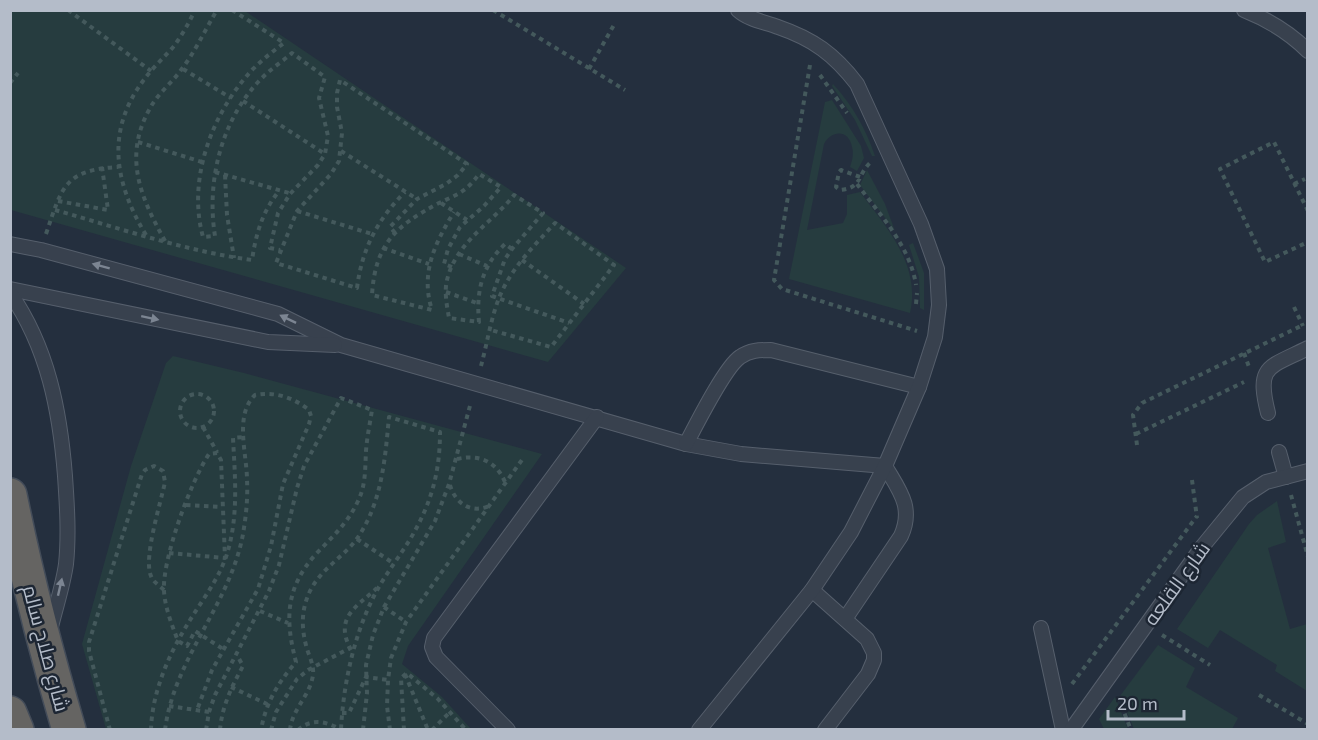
<svg xmlns="http://www.w3.org/2000/svg" width="1318" height="740" font-family="'Exo 2',Cairo,sans-serif">
  <style>
    .green { fill: #263c3f }
    .lines { fill: none; stroke-linecap: round; stroke-linejoin: round }
    .service-casing { stroke: #565f6c; stroke-width: 16 }
    .trunk-casing { stroke: #434c59; stroke-width: 36 }
    .path { stroke: #44595c; stroke-width: 4; stroke-dasharray: 4.5 4.5; stroke-linecap: butt }
    .service { stroke: #38414e; stroke-width: 14 }
    .trunk { stroke: #656462; stroke-width: 33 }
    .oneway { fill: #7c8592 }
    .labels { text-anchor: middle; dominant-baseline: central; stroke-width: 5; stroke-linejoin: round; paint-order: stroke }
    .street-label { font-size: 20px; fill: #b4bcc9; stroke: #1d2633 }
  </style>
  <rect width="100%" height="100%" fill="#242f3e"/>
  <g class="green">
    <polygon points="10,11 245,11 626,268 548,362 11,210"/>
    <path d="M833,84C853,106 866,129 875,156H872L855,120L832,86Z"/>
    <path d="M832,100L861,146L864,158L857,171L850,167C852,161 854,154 852,147C849,129 831,130 824,144L807,230L843,223L847,214V195L860,192C887,228 921,265 910,313L789,279L825,102Z"/>
    <polygon points="867,170 885,204 895,231 860,185"/>
    <polygon points="913,243 924,273 924,310 920,308 919,277 909,245"/>
    <polygon points="173,356 244,373 542,454 408,646 402,664 442,697 471,729 106,729 82,644 131,466 166,363"/>
    <polygon points="1277,501 1286,542 1268,548 1290,629 1307,624 1307,691 1275,671 1277,665 1220,630 1208,648 1177,629 1249,524 1257,515"/>
    <polygon points="1158,645 1195,668 1186,687 1238,718 1232,729 1134,729 1120,696"/>
    <polygon points="1115,697 1128,729 1104,729 1099,719"/>
  </g>
  <g class="lines">
    <g class="service-casing">
      <g id="service">
        <path d="M1244,10C1269,20 1289,32 1308,51"/>
        <path d="M10,244L41,250L278,314L341,345L686,444L741,454L885,466C899,490 914,507 901,536L845,619"/>
        <polyline points="10,289 268,342 335,345"/>
        <path d="M10,293C48,348 60,411 65,476C67,505 69,535 66,564C63,586 55,609 50,631"/>
        <path d="M1268,413C1256,365 1268,368 1308,348"/>
        <path d="M686,444C696,425 725,367 740,357C750,350 759,350 771,350L919,387"/>
        <polyline points="1279,452 1286,477"/>
        <polyline points="812,590 867,639 874,653 874,660 868,674 825,730"/>
        <polyline points="1041,628 1063,730"/>
        <polyline points="508,730 436,657 432,647 434,638 597,417"/>
        <path d="M699,730L812,590L851,532L885,466L919,387L935,337L939,305L937,269L921,224L857,84C834,54 813,39 778,27C765,22 749,20 738,10"/>
        <polyline points="1071,730 1202,547 1243,497 1266,482 1308,471"/>
      </g>
    </g>
    <g class="trunk-casing">
      <g id="trunk">
        <path d="M10,495C26,574 46,652 69,730"/>
        <polyline points="10,713 17,730"/>
      </g>
    </g>
    <g class="path">
      <polyline points="68,10 151,71"/>
      <path d="M232,10L284,43C273,51 262,60 252,70C212,113 187,179 203,237L215,236C206,180 222,117 263,77C272,68 283,61 292,53L325,77L319,98L328,136L325,154L318,165L290,194L278,213L270,248L280,250"/>
      <polyline points="493,10 625,90"/>
      <polyline points="810,65 774,280 782,289 917,331"/>
      <polyline points="183,69 231,98"/>
      <polyline points="589,69 615,23"/>
      <polyline points="820,75 847,113"/>
      <polyline points="10,83 18,73"/>
      <polyline points="243,101 325,154"/>
      <polyline points="138,142 202,162"/>
      <polyline points="341,151 417,199"/>
      <polyline points="215,172 289,193"/>
      <polyline points="225,175 227,215 234,258"/>
      <path d="M860,177L841,170L839,172L836,187L840,190C863,188 857,174 871,162"/>
      <path d="M857,184C880,215 910,246 916,285"/>
      <polyline points="1294,184 1305,179"/>
      <polyline points="58,201 108,210 102,167"/>
      <polyline points="441,203 467,220"/>
      <path d="M55,210C119,228 185,251 252,260C256,234 262,212 279,191"/>
      <polyline points="297,211 372,234"/>
      <polyline points="1308,211 1274,142 1220,169 1265,262 1308,242"/>
      <path d="M395,233L390,227L417,199L446,184L458,175L467,164L340,80L337,93V107L342,133L339,161L331,174L297,211L276,263L357,288C362,249 377,220 405,192"/>
      <path d="M46,234C62,187 64,170 118,167"/>
      <path d="M146,235C115,184 105,132 143,81C152,68 164,58 174,46C182,35 189,23 195,10"/>
      <path d="M165,241C141,198 123,158 149,110C157,94 171,84 181,70C195,52 205,30 217,10"/>
      <polyline points="383,248 429,264"/>
      <path d="M512,249L505,244C482,266 476,291 479,322L449,318C447,306 444,292 447,280C456,242 492,223 514,195L543,213L512,249L505,259L492,296L569,323"/>
      <polyline points="459,254 487,266"/>
      <polyline points="522,260 584,304"/>
      <path d="M452,267L444,264L448,249L460,227L484,206L501,187L479,174C466,192 458,194 439,203C395,226 375,245 372,295L432,310C420,273 435,243 454,212"/>
      <polyline points="446,292 477,303"/>
      <polyline points="916,304 917,293"/>
      <polyline points="1294,307 1303,326"/>
      <polyline points="1244,353 1249,367"/>
      <path d="M481,366C487,344 491,318 499,298C511,268 534,246 555,223L614,265L551,347L491,330"/>
      <circle cx="197" cy="411" r="17"/>
      <polyline points="203,427 217,452"/>
      <polyline points="1136,434 1244,382"/>
      <polyline points="1137,445 1133,415 1142,403 1303,325"/>
      <path d="M457,459C479,454 496,461 505,482"/>
      <polyline points="1192,480 1197,518"/>
      <path d="M450,485C455,503 471,514 489,506"/>
      <polyline points="1291,495 1308,557"/>
      <polyline points="186,505 222,507"/>
      <polyline points="357,539 393,563"/>
      <path d="M169,553L225,558L221,460L217,453L209,454C191,481 162,559 164,591C165,608 172,625 178,641L187,646L195,631L223,649"/>
      <polyline points="384,607 406,622"/>
      <polyline points="260,611 288,623"/>
      <polyline points="1162,635 1210,665"/>
      <path d="M351,650C334,618 355,608 377,588"/>
      <polyline points="405,674 428,730"/>
      <polyline points="1072,684 1197,516"/>
      <polyline points="231,687 267,704"/>
      <polyline points="1259,695 1308,724"/>
      <polyline points="1118,697 1131,730"/>
      <polyline points="169,706 209,712"/>
      <polyline points="342,713 349,713 366,677 388,680"/>
      <path d="M110,730L89,651V642L142,474L145,470L154,466L163,471L165,482C161,502 143,558 151,576C153,582 159,585 164,590"/>
      <path d="M151,730C152,693 168,656 187,625C200,603 217,582 226,557C239,518 235,478 233,438L244,437"/>
      <path d="M165,730C174,658 230,605 243,534C246,516 248,498 247,480C247,454 234,415 255,395C275,391 294,398 309,410L311,416L309,424L283,484L271,546L258,589L212,670L197,710"/>
      <path d="M206,730L209,712L215,695L269,591L279,565L297,488L304,466L341,398L372,410C370,423 367,437 366,451C365,468 366,485 358,501C348,523 332,537 316,554C285,588 285,620 296,662C278,683 266,702 261,730"/>
      <path d="M220,730C222,706 232,686 243,666L237,655"/>
      <polyline points="271,730 276,712 297,679 308,670 350,648"/>
      <path d="M290,730C292,709 310,696 313,675C314,666 310,658 307,649C301,628 301,610 310,591C321,569 342,558 356,540C382,504 385,459 389,417L440,432C440,473 431,505 409,541C397,560 382,579 372,600C353,639 343,687 341,730"/>
      <path d="M298,730C311,718 327,721 341,730"/>
      <polyline points="363,730 367,693 366,665 373,635 384,607 435,521 449,484 471,402"/>
      <polyline points="390,730 387,706 388,680 391,658 406,622 524,457"/>
      <polyline points="404,730 401,678 407,673 438,699 466,730"/>
      <polyline points="432,730 450,712"/>
    </g>
    <use href="#service" class="service"/>
    <use href="#trunk" class="trunk"/>
  </g>
  <defs><path id="oneway-solid" d="M-6-.8H1V-3.2L6.5 0L1 3.2V.8H-6Z" transform="scale(1.5)"/></defs>
  <g class="oneway">
    <use href="#oneway-solid" transform="translate(101 266) rotate(-165)"/>
    <use href="#oneway-solid" transform="translate(150 318) rotate(12)"/>
    <use href="#oneway-solid" transform="translate(288 319) rotate(-154)"/>
    <use href="#oneway-solid" transform="translate(60 587) rotate(-77)"/>
  </g>
  <g class="labels">
    <g class="street-label">
      <text transform="translate(1176 583) rotate(-54)">شارع القلعه</text>
      <text transform="translate(47 648) rotate(75)">شارع صلاح سالم</text>
    </g>
  </g>
  <rect width="1318" height="740" fill="none" stroke="#b4bcc9" stroke-width="24"/>
  <path d="M1108 710v9h76v-9" fill="none" stroke="#b4bcc9" stroke-width="3"/>
  <text x="1117" y="710" font-size="18" fill="#b4bcc9" stroke="#1d2633" stroke-width="4.5" paint-order="stroke">20 m</text>
</svg>
